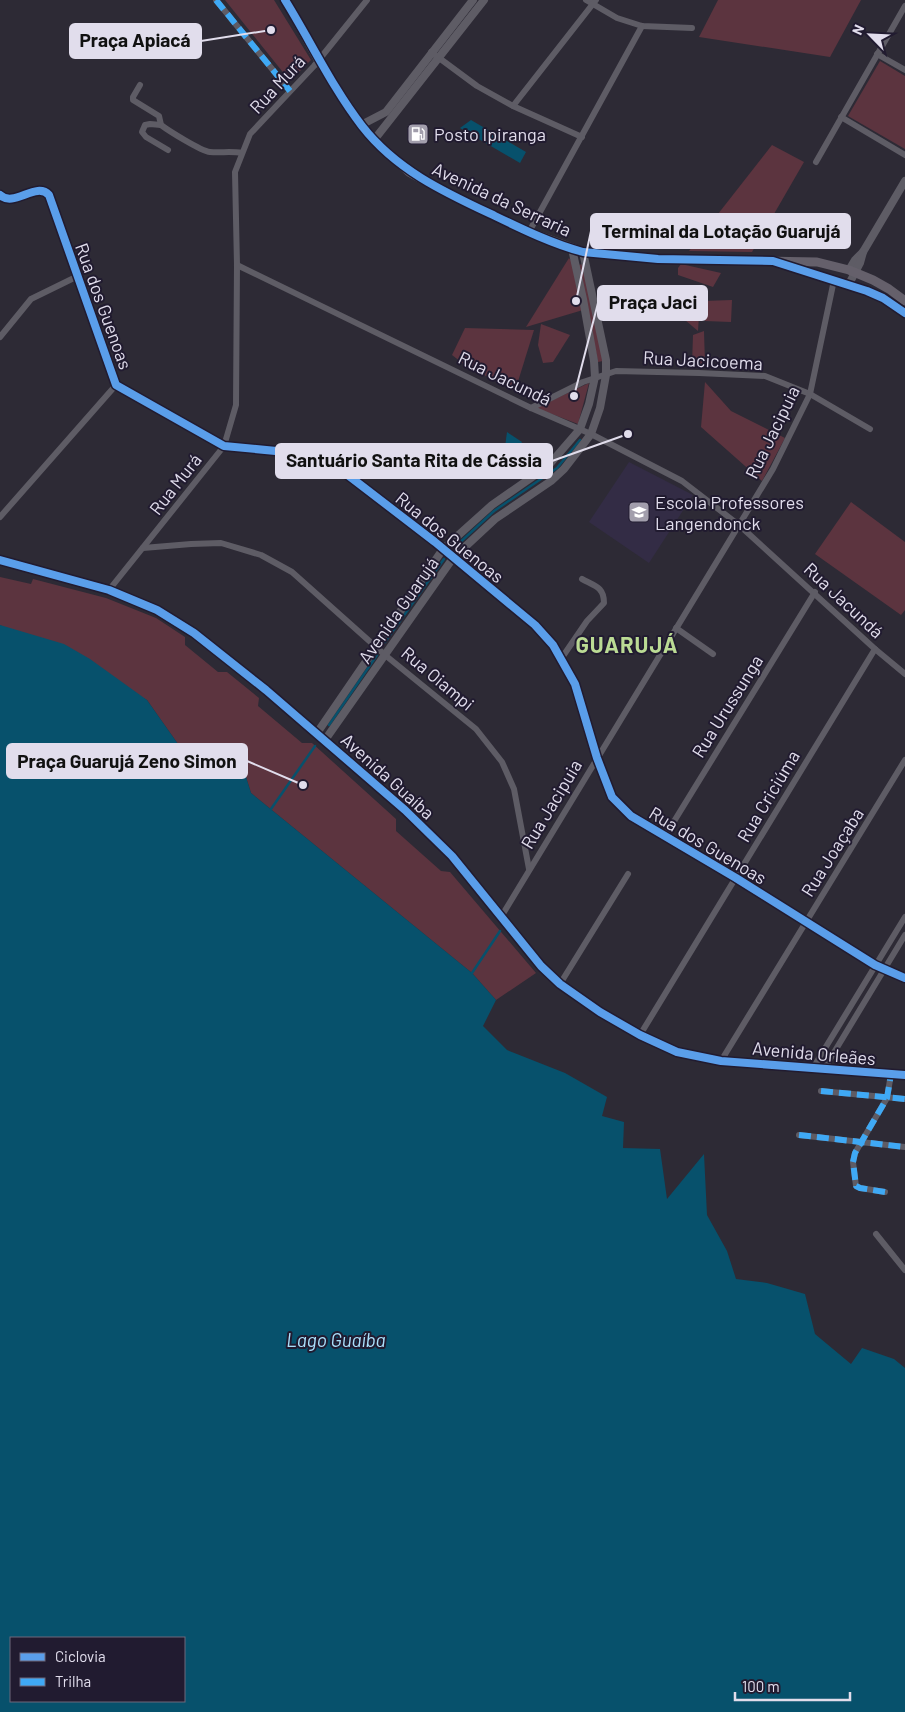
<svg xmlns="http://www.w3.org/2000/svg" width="905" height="1712" font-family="Barlow,sans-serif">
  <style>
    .built { fill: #332c45 }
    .green { fill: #5c343f }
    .water { fill: #07516c; fill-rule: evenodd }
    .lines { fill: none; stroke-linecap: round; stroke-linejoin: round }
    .stream { stroke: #07516c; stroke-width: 2.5 }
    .minor { stroke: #5e5c65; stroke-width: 6 }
    .tertiary { stroke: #5e5c65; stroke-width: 8 }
    .secondary { stroke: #65606b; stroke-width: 9 }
    .quiet { stroke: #3fa9f5; stroke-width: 6; stroke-dasharray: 12 6; stroke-linecap: butt }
    .cycleway-casing { stroke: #211b30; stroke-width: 11 }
    .cycleway { stroke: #5a9eea; stroke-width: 8 }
    .labels { text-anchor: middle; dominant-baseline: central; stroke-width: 4; stroke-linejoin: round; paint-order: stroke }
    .street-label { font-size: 18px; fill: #e1ddec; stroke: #211b30 }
    .poi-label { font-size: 18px; fill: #e1ddec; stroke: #211b30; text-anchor: start }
    .water-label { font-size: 19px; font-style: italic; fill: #aae1fc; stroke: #211b30 }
    .district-label { font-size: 22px; font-weight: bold; letter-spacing: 1px; fill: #bbdb94; stroke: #211b30 }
    .leader { fill: none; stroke: #e1ddec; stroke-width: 2 }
    .callout-dot { fill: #e1ddec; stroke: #211b30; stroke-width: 2 }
    .callout { fill: #e1ddec; stroke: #e1ddec; stroke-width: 2 }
    .callout-label { font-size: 19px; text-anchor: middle; font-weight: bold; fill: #111 }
  </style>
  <rect width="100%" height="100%" fill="#2d2a35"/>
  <polygon class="built" points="629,462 693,495 649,563 589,522"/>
  <g class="green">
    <polygon points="225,0 274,0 311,60 290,81"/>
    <polygon points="718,0 861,0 830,57 699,37"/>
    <polygon points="880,61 905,76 905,149 848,116"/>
    <polygon points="772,145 804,162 752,252 689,251"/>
    <polygon points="569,258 573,263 583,310 526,327"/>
    <polygon points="583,264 603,361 598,362 578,265"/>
    <polygon points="681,264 721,273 713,287 678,275 678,268"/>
    <polygon points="681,294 700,299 698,331 685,320"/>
    <polygon points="732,300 731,322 705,321 703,301"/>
    <polygon points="541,324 570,335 553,362 543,363 538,345"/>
    <polygon points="465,328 534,330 515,391 465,365 452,355"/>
    <polygon points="704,331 705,364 692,364 693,335"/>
    <polygon points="705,382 731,411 785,438 762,481 701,427"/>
    <polygon points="589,383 578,424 536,408"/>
    <polygon points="851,502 905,542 905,610 901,615 815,554"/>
    <polygon points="0,577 31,584 33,579 106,598 156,618 185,637 185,645 218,672 227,672 259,698 258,706 302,743 312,743 396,819 396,831 441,871 450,872 536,973 496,1000 472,973 251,793 246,777 178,744 147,700 0,625"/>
  </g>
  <g class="water">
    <polygon points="471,120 526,152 520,163 460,128"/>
    <polygon points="507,432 522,442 513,458 505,447"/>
    <path d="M0,625L64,644L90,659L147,700L178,744L246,777L251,793L472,973L496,1000L483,1026L507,1050L565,1073L607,1097L602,1116L624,1122L623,1148L660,1149L667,1199L704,1154L707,1215L727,1251L736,1279L767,1283L805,1294L815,1334L851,1364L862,1348L894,1359L905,1368V1712H0ZM11,1638H184V1701H11Z"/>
  </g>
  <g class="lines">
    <g class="stream">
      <polyline points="455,547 494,511 557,468 580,440"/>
      <polyline points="385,642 444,559"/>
      <polyline points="329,725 377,655"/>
      <polyline points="271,809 315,746"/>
      <polyline points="472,973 500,931"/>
    </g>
    <g class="minor">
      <polyline points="216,0 290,91"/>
      <polyline points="586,0 617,18 642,26 692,28"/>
      <polyline points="431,52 477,86 513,106 582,137"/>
      <polyline points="877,54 905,70"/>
      <path d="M140,85L133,97V100L159,116L161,125C169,131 201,151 210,152C221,153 231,151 242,153"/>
      <polyline points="513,106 596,0"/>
      <polyline points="841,117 905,155"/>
      <polyline points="161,125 150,124 145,125 142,132 146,137 168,150"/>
      <polyline points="816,162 905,6"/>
      <path d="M0,195C14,208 36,181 49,195L116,385L224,446L307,454L322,459L336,466L435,542L535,625L553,645L575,684L597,758L612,797L631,816L736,878L875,965L905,978"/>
      <polyline points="529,232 642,26"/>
      <polyline points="237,265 531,408 591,434 682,481 739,525 875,649 905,674"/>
      <polyline points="0,337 31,299 78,276"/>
      <polyline points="531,408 583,382 616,371 699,373 765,376 810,394 870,429"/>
      <polyline points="0,517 116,385"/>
      <polyline points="143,548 191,544 221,543 261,555 292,572 385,655 476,729 502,762 514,789 529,869"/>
      <polyline points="109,590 224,446 236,405 237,265 235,172 250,134 314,66 367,0"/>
      <polyline points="676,628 713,654"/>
      <path d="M561,659L587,621L604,603C604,587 595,586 582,579"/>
      <polyline points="665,836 815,592"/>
      <polyline points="501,917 773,469 810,394 834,280"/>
      <polyline points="560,984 628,874"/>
      <polyline points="640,1035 875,649"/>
      <polyline points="721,1061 905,760"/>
      <polyline points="813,1068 905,917"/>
      <polyline points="824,1069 905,935"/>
      <polyline points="821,1091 905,1099"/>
      <polyline points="799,1135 905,1147"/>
      <polyline points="885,1192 860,1188 856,1186 853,1162 855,1153 887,1098 891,1074"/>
      <polyline points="876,1234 905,1270"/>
    </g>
    <g class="tertiary">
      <polyline points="361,125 386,112 473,0"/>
      <polyline points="374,140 484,0"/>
      <polyline points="849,270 855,260 863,252 905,181"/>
      <polyline points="849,284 860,263 863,252"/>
      <polyline points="0,560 109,590 157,610 194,633 266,690 405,810 452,856 541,966 560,984 600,1012 640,1035 677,1052 721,1061 905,1075"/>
      <polyline points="317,733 443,549 492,505 548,466 580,429 589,404 595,377 594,361 583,299 572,249"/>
      <polyline points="325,740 453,558 495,519 551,481 564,469 591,434 600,408 606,375 606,360 583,252"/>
    </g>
    <g class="secondary">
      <polyline points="285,0 319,61 361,125 371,137 409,172 445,192 529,232 583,252 658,259 817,262 849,270 873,280 889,289 905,301"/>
      <polyline points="783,264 867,291 883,298 905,313"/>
    </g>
    <g class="quiet">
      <polyline points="216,0 290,91"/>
      <polyline points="821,1091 905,1099"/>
      <polyline points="799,1135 905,1147"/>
      <polyline points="885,1192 860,1188 856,1186 853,1162 855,1153 887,1098 891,1074"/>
    </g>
    <g class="cycleway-casing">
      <g id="cycleway">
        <path d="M285,0C311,42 332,87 362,126C397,171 446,193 495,216C524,230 553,244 583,252L658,259L773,261L867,291L883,298L905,313"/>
        <path d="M0,195C14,208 36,181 49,195L116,385L224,446L307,454L322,459L336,466L435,542L535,625L553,645L575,684L597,758L612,797L631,816L736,878L875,965L905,978"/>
        <polyline points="0,560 109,590 157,610 194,633 266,690 405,810 452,856 541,966 560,984 600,1012 640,1035 677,1052 721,1061 905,1075"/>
      </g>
    </g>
    <use href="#cycleway" class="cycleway"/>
  </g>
  <defs>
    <g id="fuel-square" transform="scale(1.125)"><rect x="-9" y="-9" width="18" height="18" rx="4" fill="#a29eac" stroke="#211b30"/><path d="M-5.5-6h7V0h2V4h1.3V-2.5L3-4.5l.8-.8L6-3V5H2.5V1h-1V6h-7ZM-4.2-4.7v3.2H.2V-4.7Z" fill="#fff"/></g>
    <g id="school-square" transform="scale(1.125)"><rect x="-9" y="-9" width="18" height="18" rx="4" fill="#a29eac" stroke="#211b30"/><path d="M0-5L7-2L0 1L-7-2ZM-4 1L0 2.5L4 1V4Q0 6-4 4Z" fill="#fff"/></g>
  </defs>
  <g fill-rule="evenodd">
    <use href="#fuel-square" x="418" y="134"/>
    <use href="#school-square" x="639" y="512"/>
  </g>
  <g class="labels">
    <g class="street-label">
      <text transform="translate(277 84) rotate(-47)">Rua Murá</text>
      <text transform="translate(502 199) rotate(25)">Avenida da Serraria</text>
      <text transform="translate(104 306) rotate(70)">Rua dos Guenoas</text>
      <text transform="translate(703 360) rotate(3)">Rua Jacicoema</text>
      <text transform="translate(505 378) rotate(26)">Rua Jacundá</text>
      <text transform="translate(772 432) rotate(-64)">Rua Jacipuia</text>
      <text transform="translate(175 484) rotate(-52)">Rua Murá</text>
      <text transform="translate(450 537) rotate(39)">Rua dos Guenoas</text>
      <text transform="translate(844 600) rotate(43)">Rua Jacundá</text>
      <text transform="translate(398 610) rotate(-55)">Avenida Guarujá</text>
      <text transform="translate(438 678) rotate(40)">Rua Oiampi</text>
      <text transform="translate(727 706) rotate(-58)">Rua Urussunga</text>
      <text transform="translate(388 776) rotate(42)">Avenida Guaíba</text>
      <text transform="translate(768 796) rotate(-59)">Rua Criciúma</text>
      <text transform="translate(551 804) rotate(-59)">Rua Jacipuia</text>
      <text transform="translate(708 845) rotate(31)">Rua dos Guenoas</text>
      <text transform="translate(832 852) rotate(-58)">Rua Joaçaba</text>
      <text transform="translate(814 1053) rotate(5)">Avenida Orleães</text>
    </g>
    <g class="poi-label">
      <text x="434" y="134">Posto Ipiranga</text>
      <text x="655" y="502">Escola Professores<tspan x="655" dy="21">Langendonck</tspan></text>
    </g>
    <g class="water-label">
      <text x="336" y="1339">Lago Guaíba</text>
    </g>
    <g class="district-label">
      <text x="627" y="644">GUARUJÁ</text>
    </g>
  </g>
  <path class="leader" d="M271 30L201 41M576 301L591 231M574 396L598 303M628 434L552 461M303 785L247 761"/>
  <g class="callout-dot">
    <circle cx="271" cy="30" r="5"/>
    <circle cx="576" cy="301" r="5"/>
    <circle cx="574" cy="396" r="5"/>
    <circle cx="628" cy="434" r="5"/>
    <circle cx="303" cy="785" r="5"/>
  </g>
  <g class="callout">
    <rect x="70" y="24" width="131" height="34" rx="5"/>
    <rect x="591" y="214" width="259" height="34" rx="5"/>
    <rect x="598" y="286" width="109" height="34" rx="5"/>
    <rect x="276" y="444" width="276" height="34" rx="5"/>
    <rect x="7" y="744" width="240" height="34" rx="5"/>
  </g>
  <g class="callout-label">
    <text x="135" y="47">Praça Apiacá</text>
    <text x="721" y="238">Terminal da Lotação Guarujá</text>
    <text x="653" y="309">Praça Jaci</text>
    <text x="414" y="467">Santuário Santa Rita de Cássia</text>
    <text x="127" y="768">Praça Guarujá Zeno Simon</text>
  </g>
  <rect x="10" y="1637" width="175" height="65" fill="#211b30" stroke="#6e697b"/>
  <rect x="20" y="1653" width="25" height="8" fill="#5a9eea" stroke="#6e697b"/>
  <text x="55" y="1662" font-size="15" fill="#e1ddec">Ciclovia</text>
  <rect x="20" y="1678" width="25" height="8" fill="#3fa9f5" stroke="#6e697b"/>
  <text x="55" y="1687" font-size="15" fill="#e1ddec">Trilha</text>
  <g transform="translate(870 35) rotate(294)" stroke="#211b30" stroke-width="4" paint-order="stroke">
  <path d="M0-4L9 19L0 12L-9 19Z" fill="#e1ddec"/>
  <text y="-8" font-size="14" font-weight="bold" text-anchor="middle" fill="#e1ddec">N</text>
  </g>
  <path d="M735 1692v8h115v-8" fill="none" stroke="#e1ddec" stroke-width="2.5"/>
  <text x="742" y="1692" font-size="15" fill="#e1ddec" stroke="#211b30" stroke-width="4" paint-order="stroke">100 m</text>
</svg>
